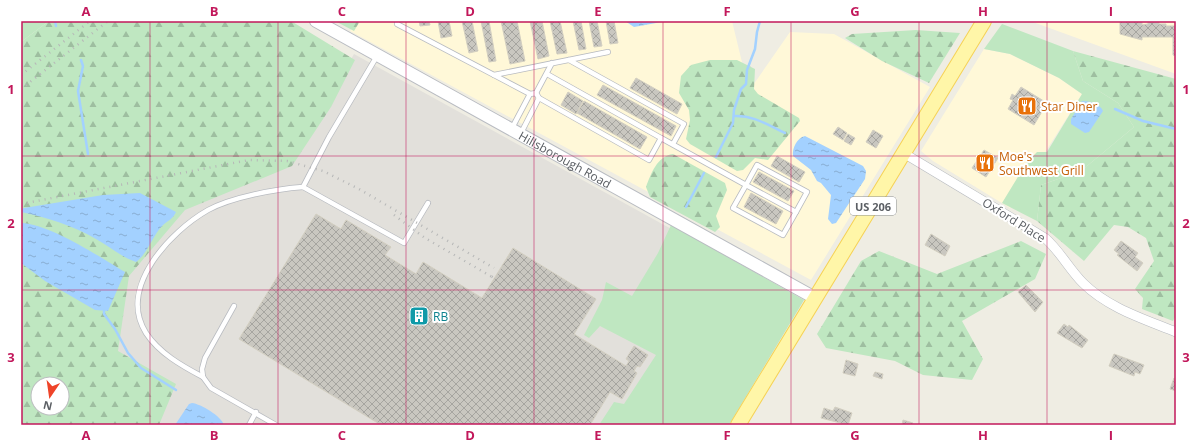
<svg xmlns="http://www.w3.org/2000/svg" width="1197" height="446" font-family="'Open Sans',sans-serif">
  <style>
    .commercial { fill: #fff8d8 }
    .industrial { fill: #e2e0db }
    .green { fill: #bfe7c1 }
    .forest { fill: url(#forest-firs); fill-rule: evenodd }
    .water { fill: url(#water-ripples) }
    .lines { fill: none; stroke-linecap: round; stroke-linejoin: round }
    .stream { stroke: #a3d1ff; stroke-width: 2.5 }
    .building { fill: url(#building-cross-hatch); stroke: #d3cfc1 }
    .lane-casing { stroke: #b8bbc0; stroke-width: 6 }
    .street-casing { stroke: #b8bbc0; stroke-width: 10 }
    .secondary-casing { stroke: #b9bcc2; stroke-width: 14 }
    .primary-casing { stroke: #f6d255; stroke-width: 16 }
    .lane { stroke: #fff; stroke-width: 4.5 }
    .street { stroke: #fff; stroke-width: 9 }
    .secondary { stroke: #fff; stroke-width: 12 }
    .primary { stroke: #fff6a8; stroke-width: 14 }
    .rail { stroke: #b6b7b7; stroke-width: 2.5; stroke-dasharray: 1 5; stroke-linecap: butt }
    .grid { fill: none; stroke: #c2185b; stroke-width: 1; stroke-opacity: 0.55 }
    .labels { text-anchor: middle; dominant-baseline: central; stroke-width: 4; stroke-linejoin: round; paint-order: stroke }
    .shield { fill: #fff; stroke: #8c8f92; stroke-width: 1 }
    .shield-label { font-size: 11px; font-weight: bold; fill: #5b5f64 }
    .food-label { font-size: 12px; fill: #c56008; stroke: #fff; text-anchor: start }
    .street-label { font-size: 12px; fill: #5b5f64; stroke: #fff }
    .culture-label { font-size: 12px; fill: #0d838f; stroke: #fff; text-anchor: start }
    .neatline { fill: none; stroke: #c2185b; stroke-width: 1.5 }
    .grid-label { font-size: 13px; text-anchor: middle; font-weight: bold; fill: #c2185b }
  </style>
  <defs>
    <pattern id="forest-firs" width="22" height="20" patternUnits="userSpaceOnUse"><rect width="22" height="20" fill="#bfe7c1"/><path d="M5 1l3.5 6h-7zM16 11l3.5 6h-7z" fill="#9ebea0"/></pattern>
    <pattern id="water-ripples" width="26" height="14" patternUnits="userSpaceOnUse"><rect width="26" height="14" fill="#a3d1ff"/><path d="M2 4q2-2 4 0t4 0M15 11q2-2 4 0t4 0" fill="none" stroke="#88add2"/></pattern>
    <pattern id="building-cross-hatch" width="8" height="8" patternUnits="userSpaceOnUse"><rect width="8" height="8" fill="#c9c7c0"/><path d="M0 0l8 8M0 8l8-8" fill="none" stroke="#a6a5a0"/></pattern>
  </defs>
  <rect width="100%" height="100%" fill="#efede3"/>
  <g class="commercial">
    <polygon points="356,21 732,21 749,91 790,32 834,34 930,87 811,280 350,31"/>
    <polygon points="1030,21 1176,21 1176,74"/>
    <polygon points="984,49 1010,54 1059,78 1082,94 1010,208 933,161 921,151"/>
  </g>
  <polygon class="industrial" points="354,54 724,258 623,425 151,425 92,337 170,198 299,151"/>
  <g class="green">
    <polygon points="21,21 49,21 21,42"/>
    <polygon points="1002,24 1073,51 1083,81 1118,103 1134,127 1081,171 1041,185 1037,221 1002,203 1027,162 1037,152 1047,152 1082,94 1059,78 1010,54 984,49"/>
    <polygon points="671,225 804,300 729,425 599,425 614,402 624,404 656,355 600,326 589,338 584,335 602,300 606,282 632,296 658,253"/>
  </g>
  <g class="forest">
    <path d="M49,21H291L355,60L331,107L292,166L185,210L129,276L118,351L176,384L159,425H21V42ZM38,384H62V408H38Z"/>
    <polygon points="335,21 360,21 354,31"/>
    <polygon points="916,30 960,33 929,83 882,61 845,38 852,34"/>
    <polygon points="1073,51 1176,79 1176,315 1173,321 1142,309 1143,298 1135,289 1154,261 1146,238 1128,227 1114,225 1084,261 1037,221 1041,185 1081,171 1134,127 1118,103 1083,81"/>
    <polygon points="710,60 737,60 755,69 754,89 758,94 799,118 800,121 768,160 755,158 743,170 737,171 690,144 686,139 690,120 689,110 679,93 681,76 691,65"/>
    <path d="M673,154L725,183L727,190L716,216L720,227L715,232L650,197L646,187C651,174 657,156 673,154Z"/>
    <polygon points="1021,241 1046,254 1035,279 962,321 983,359 972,380 923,375 895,361 826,348 817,334 861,261 879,251 937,274"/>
  </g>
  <g class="water">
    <polygon points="625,21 667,21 634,27"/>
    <path d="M1082,101C1090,101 1100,104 1103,111L1089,132L1085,133L1071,124V119Z"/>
    <path d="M805,136L863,166L866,171L865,179L836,223L832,224L828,219L831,195L821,183L817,181L811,170L793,156C792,148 797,138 805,136Z"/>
    <path d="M140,193L176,212C173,219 169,220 163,225C152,236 149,252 136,262C121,257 109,246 96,239C72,225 48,218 21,212V209L24,208L103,195Z"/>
    <path d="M21,223C50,224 100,257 125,272L108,311L95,310L45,281L21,263Z"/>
    <path d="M192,403C201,404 221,416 224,425H175L189,404Z"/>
  </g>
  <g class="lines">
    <g class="stream">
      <polyline points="55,21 56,26"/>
      <polyline points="81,60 83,66 78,91 88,154"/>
      <polyline points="1115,109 1143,121 1176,129"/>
      <path d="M734,116C753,115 768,125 785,133"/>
      <polyline points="716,157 733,123 734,110 741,89 746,84 747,70 755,49 757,32 760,21"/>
      <polyline points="686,207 704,173"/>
      <polyline points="104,311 104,314 115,329 128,353 141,368 176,390"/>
    </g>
  </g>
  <g class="building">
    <polygon points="419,21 429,21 430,25 420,26"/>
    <polygon points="438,21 449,21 452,36 441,38"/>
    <polygon points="462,21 472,21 478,51 469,53"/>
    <polygon points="481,21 489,21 496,61 489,62"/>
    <polygon points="501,21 517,21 525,61 510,64"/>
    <polygon points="530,21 542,21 549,56 538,59"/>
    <polygon points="550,21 560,21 567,53 557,54"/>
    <polygon points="573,21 581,21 586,49 579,50"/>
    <polygon points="589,21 597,21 602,46 594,47"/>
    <polygon points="606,21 614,21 618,43 610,44"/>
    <polygon points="1120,21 1142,21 1142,25 1148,24 1148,22 1159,22 1159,24 1166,24 1166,26 1176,26 1176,56 1173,55 1173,37 1142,37 1142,40 1120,34"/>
    <polygon points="636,78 682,104 677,114 630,88"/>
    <polygon points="603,85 676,126 671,136 597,95"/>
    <polygon points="1021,87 1047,103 1034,125 1008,109 1013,100 1010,99 1012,94 1015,96"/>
    <polygon points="568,92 583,101 576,114 561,105"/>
    <polygon points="584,101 647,137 640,149 577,113"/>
    <polygon points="838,127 847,133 843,140 833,134"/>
    <polygon points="873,130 883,136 876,148 866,142"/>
    <polygon points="848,134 855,138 851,145 844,141"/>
    <polygon points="984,150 998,158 986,177 972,168"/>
    <polygon points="777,156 805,172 799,182 771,166"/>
    <polygon points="759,172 794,191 788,201 753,182"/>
    <polygon points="751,193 783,211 776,224 744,207"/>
    <polygon points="316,214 341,229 346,220 391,247 385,255 416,274 423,262 482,298 513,248 596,299 574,334 626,366 629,361 626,359 634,346 648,355 640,367 637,366 634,371 637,373 622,399 610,392 590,425 381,425 239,339"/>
    <polygon points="931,234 950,246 945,256 925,245"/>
    <polygon points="1121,241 1138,253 1135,257 1143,263 1137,271 1117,255 1119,254 1114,250"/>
    <polygon points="1026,285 1043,302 1035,312 1018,292"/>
    <polygon points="1064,324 1068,327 1069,325 1088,340 1082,348 1057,333"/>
    <polygon points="1114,354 1144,365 1140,374 1135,372 1134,376 1109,366"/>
    <polygon points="846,360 858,364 855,376 843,373"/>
    <polygon points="875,372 883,374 882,379 873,376"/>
    <polygon points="1174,378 1176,379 1176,391 1170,389"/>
    <polygon points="835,407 852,413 848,425 821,418 824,408 833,411"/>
    <polygon points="903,420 913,423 912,425 902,425"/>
  </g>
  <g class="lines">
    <g class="lane-casing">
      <g id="lane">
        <polyline points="397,21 397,24 530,94 536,93 539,98 649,160 661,138 547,74"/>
        <polyline points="377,56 329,137 303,187 404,243 428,203"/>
        <polyline points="569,60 684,124 673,144"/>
        <polyline points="494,75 608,52"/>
        <polyline points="536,93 552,63"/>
        <polyline points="512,128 530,94"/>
        <polyline points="521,133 539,98"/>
        <polyline points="661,138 746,185 757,165 807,192 796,212"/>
        <polygon points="746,185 796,212 783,235 733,208"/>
        <polyline points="234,306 205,358 202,369 203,377 211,388 276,425"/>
        <path d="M203,377C182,366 159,353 146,333C117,287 171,231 208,210C232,197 276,189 303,187"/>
        <polyline points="249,425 256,412"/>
      </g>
    </g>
    <g class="street-casing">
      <path id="street" d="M905,154L1045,238C1060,251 1069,269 1083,283C1108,308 1144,319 1176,332"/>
    </g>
    <g class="secondary-casing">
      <g id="secondary">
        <path id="s1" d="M316,21L815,298"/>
      </g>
    </g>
    <g class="primary-casing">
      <polyline id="primary" points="738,425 984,21"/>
    </g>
    <use href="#lane" class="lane"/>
    <use href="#street" class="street"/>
    <use href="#secondary" class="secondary"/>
    <use href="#primary" class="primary"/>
    <g class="rail">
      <polyline points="21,75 90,21"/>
      <polyline points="21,89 108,21"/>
      <polyline points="21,204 249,160 287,161 323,171 359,189 494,268"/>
      <polyline points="394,215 425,238 494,278 491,276"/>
    </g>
  </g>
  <path class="grid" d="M150,21V425M278,21V425M406,21V425M534,21V425M663,21V425M791,21V425M919,21V425M1047,21V425M21,156H1176M21,290H1176"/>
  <defs>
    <g id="restaurant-square" transform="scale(1)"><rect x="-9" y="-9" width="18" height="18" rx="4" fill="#e8710a" stroke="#fff"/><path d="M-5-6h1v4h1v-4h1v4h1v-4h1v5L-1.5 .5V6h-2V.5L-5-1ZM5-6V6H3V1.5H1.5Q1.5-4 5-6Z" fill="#fff"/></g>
    <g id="building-square" transform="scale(1)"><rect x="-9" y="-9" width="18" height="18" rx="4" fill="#0f9aa8" stroke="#fff"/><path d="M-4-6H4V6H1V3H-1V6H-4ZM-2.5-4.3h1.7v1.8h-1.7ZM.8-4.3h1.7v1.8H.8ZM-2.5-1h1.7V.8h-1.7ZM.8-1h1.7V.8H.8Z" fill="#fff"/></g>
  </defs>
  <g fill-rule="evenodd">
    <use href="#restaurant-square" x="1027" y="106"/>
    <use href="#restaurant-square" x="985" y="163"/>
    <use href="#building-square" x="419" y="316"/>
  </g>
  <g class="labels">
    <rect class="shield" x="850" y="197" width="46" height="18" rx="3"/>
    <g class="shield-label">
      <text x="873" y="206">US 206</text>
    </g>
    <g class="food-label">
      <text x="1041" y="106">Star Diner</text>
      <text x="999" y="156">Moe's<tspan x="999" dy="14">Southwest Grill</tspan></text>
    </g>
    <g class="street-label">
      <text stroke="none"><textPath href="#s1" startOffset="285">Hillsborough Road</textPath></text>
      <text transform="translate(1014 220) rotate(32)">Oxford Place</text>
    </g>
    <g class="culture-label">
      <text x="433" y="316">RB</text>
    </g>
  </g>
  <rect width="1197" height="446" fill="none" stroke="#ffffff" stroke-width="44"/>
  <g transform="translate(50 396) rotate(193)"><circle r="19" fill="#ffffff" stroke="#bdbfc1"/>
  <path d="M0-3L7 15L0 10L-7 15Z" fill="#ef4429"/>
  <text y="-6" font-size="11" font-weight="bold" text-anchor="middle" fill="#5b5f64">N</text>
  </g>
  <rect x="22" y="22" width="1153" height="402" class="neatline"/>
  <g class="grid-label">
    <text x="86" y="16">A</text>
    <text x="214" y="16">B</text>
    <text x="342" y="16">C</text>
    <text x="470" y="16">D</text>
    <text x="598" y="16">E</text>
    <text x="727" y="16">F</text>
    <text x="855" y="16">G</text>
    <text x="983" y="16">H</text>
    <text x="1111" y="16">I</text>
    <text x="11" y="94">1</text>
    <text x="1186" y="94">1</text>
    <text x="11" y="228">2</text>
    <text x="1186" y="228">2</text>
    <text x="11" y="362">3</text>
    <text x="1186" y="362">3</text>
    <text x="86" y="440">A</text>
    <text x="214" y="440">B</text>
    <text x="342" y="440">C</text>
    <text x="470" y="440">D</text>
    <text x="598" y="440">E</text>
    <text x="727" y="440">F</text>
    <text x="855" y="440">G</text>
    <text x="983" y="440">H</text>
    <text x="1111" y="440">I</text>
  </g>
</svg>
